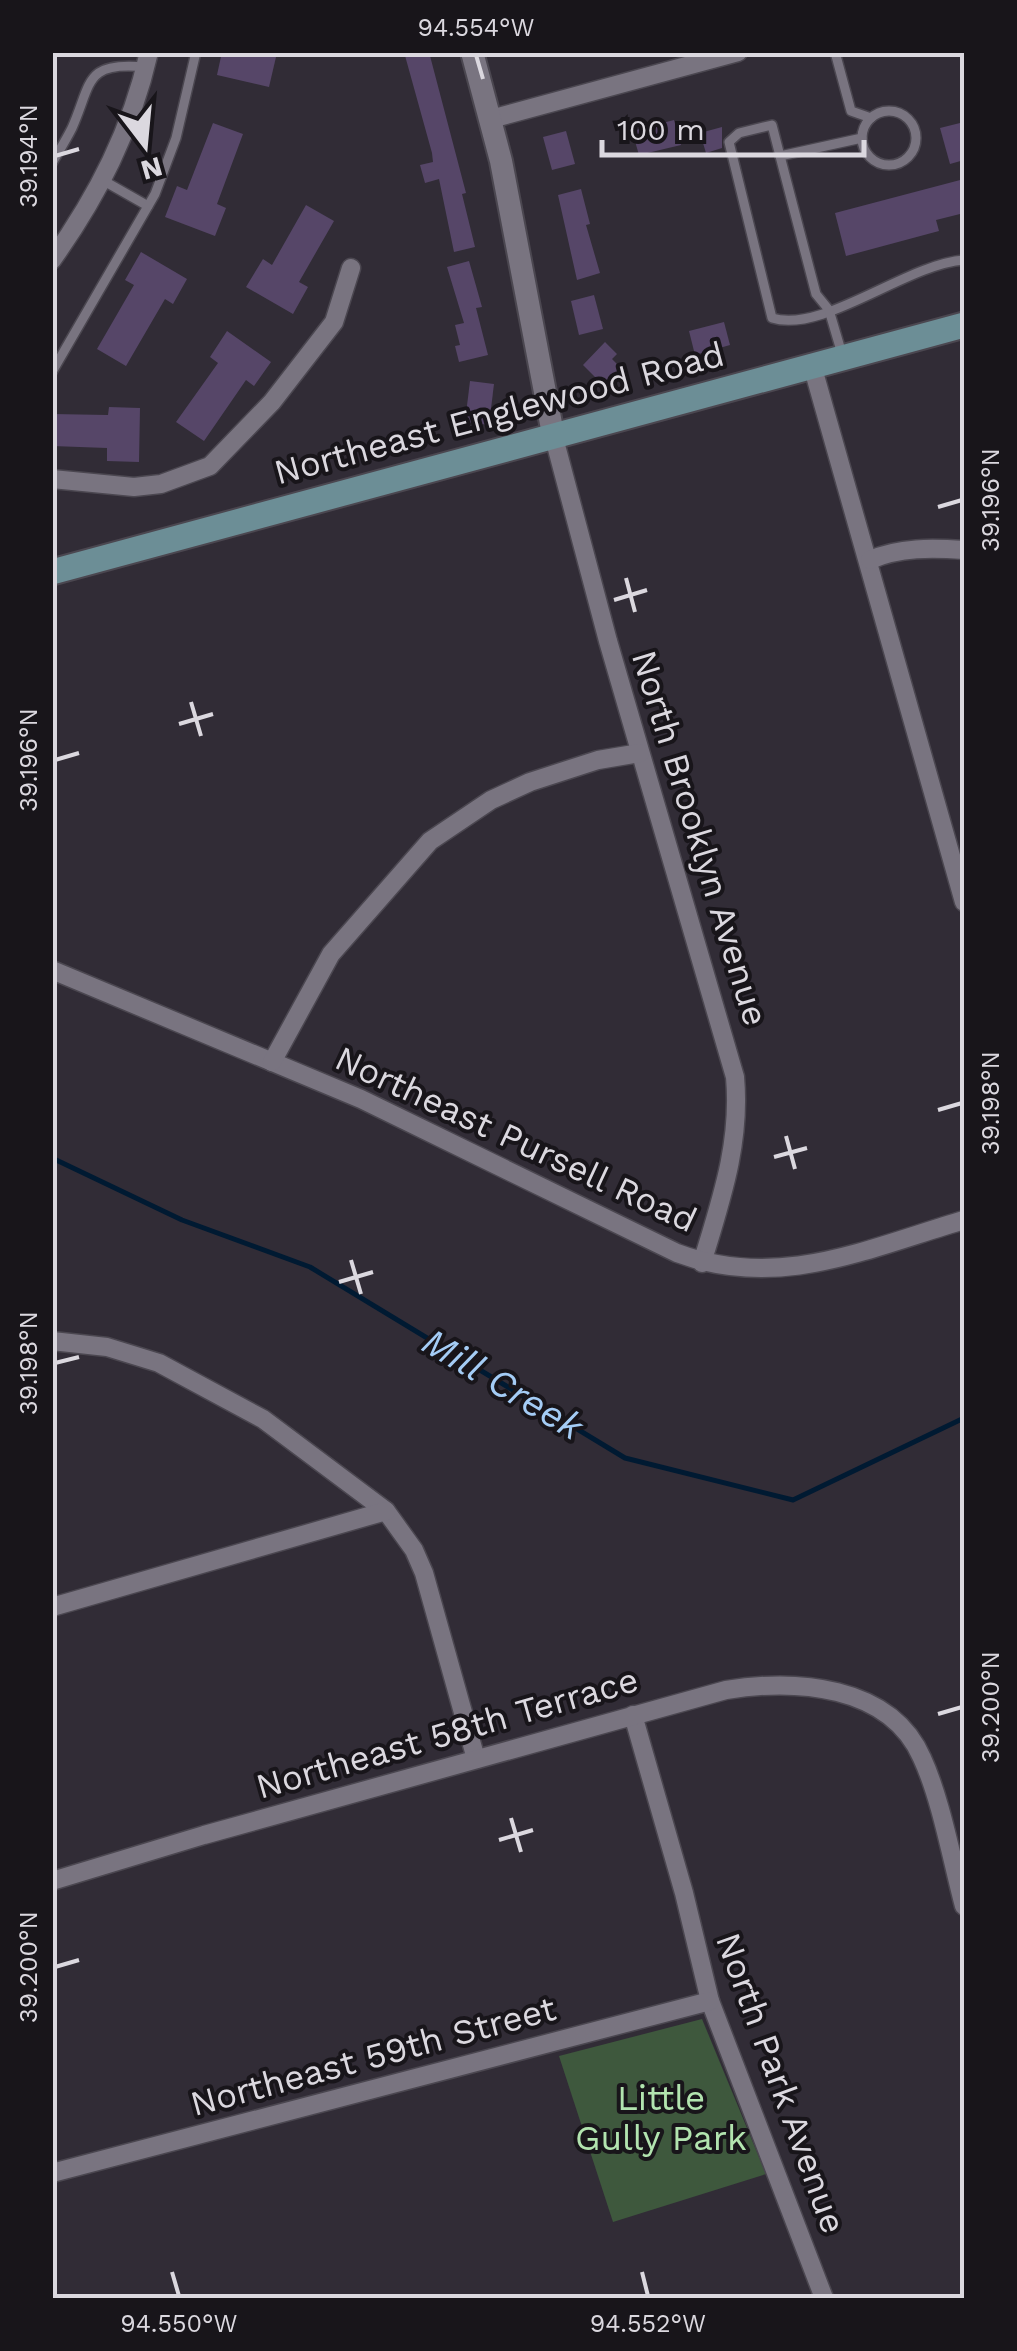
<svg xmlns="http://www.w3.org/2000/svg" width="1017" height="2351" font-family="'Work Sans',sans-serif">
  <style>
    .green { fill: #3e583d }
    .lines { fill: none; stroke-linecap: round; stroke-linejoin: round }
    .stream { stroke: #001a32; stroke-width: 5 }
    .building { fill: #564668 }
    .service-casing { stroke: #4b4750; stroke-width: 12 }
    .minor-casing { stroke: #4b4750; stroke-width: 21 }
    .tertiary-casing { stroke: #4b4750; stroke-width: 26 }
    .secondary-casing { stroke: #4b4750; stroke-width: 29 }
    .service { stroke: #797480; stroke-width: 9 }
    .minor { stroke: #797480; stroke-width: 18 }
    .tertiary { stroke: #797480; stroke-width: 22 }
    .secondary { stroke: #6c8e96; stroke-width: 25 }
    .ticks { fill: none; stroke: #dbd8df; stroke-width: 4 }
    .labels { text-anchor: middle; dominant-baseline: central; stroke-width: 8; stroke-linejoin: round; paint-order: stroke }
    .street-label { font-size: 35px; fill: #dbd8df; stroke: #18151a }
    .park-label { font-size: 35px; fill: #b2e4af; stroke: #18151a }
    .water-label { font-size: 38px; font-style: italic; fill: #a4ccf5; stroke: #18151a }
    .neatline { fill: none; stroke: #dbd8df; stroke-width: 4 }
    .ticks-label { font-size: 25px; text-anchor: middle; fill: #dbd8df }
  </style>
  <rect width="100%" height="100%" fill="#312c36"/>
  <polygon class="green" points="702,2019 766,2174 613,2222 559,2056"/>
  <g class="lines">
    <polyline class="stream" points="52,1158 182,1220 310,1267 625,1458 793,1500 964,1418"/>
  </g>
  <g class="building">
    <polygon points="222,52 268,52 276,57 269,87 217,75"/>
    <polygon points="404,52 429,52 466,193 462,194 475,247 454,252 439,179 425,183 420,165 433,162 432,153"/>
    <polygon points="674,120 681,145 639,155 632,131"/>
    <polygon points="964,122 964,160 950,164 940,128"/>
    <polygon points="213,123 243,134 217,204 226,208 215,236 165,217 177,186 187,190"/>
    <polygon points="722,127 722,148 706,153 700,133"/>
    <polygon points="566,131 575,164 552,170 543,137"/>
    <polygon points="964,179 964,213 936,220 939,231 846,256 835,213"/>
    <polygon points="581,189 590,224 586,225 600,273 577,280 558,195"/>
    <polygon points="306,205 334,221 299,282 308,287 293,314 246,287 263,259 272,265"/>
    <polygon points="141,252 187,279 173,304 165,299 126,366 97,349 134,285 125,280"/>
    <polygon points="469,261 482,307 476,308 488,355 459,362 455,346 460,345 455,325 464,323 447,267"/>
    <polygon points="594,295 603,329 579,335 571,301"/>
    <polygon points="724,322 730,345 695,355 689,331"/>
    <polygon points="227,331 271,362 254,386 246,380 204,441 176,422 218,363 210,357"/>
    <polygon points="605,342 617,354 612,359 626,373 609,391 583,365"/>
    <polygon points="470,381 494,384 489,425 465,422"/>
    <polygon points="109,407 140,408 139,462 107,461 107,448 52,446 52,414 108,415"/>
  </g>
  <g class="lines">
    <g class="service-casing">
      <g id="service">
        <polyline points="835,52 851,111 871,118"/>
        <circle cx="889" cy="138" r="27"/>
        <path d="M780,156L772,125L739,133L729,142L772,318C823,334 906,264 964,260"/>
        <path d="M52,163C59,151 66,140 72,128C92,83 84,61 145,67"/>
        <polyline points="104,181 148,206"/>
        <polyline points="842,354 829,310 816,294 780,156 862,138"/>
        <polyline points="52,372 155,194 176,138 196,52"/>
      </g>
    </g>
    <g class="minor-casing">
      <g id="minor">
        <polyline points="491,119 738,52"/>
        <path d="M52,260C98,195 131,131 149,52"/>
        <polyline points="812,365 964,902"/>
        <path d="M553,434L608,641L735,1077C741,1143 721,1200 702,1263"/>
        <polyline points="52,479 134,487 161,484 210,466 272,402 334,322 351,268"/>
        <path d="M870,560C900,547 932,548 964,550"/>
        <path d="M52,970L361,1099L677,1253C778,1291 866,1249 964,1220"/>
        <polyline points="272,1062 331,954 430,841 491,800 530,782 598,760 640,753"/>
        <polyline points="52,1341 107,1347 159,1363 263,1419 386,1511 414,1550 424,1573 476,1759"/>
        <polyline points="52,1607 386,1511"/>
        <polyline points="633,1715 684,1893 710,2001 824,2298"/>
        <path d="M52,1881L204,1835L726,1690C794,1679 890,1684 922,1758C941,1799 952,1861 964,1906"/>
        <polyline points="52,2173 710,2001"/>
      </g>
    </g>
    <g class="tertiary-casing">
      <polyline id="tertiary" points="472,52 501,161 553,434"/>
    </g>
    <g class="secondary-casing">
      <polyline id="secondary" points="52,572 964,325"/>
    </g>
    <use href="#service" class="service"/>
    <use href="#minor" class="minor"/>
    <use href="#tertiary" class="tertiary"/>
    <use href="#secondary" class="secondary"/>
  </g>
  <path class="ticks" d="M476,55L483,79M55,156L79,149M938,507L962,500M626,578L635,612M614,600L647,590M191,702L201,736M179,724L213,714M55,760L79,753M938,1110L962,1103M786,1136L795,1169M774,1157L807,1148M351,1260L361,1294M339,1282L373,1272M55,1363L79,1357M938,1714L962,1707M511,1818L521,1852M499,1840L533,1830M55,1967L79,1960M172,2272L179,2296M642,2272L648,2296"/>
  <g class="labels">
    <g class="street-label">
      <text transform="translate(499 413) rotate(-15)">Northeast Englewood Road</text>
      <text transform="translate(700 838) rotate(73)">North Brooklyn Avenue</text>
      <text transform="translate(516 1139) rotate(25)">Northeast Pursell Road</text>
      <text transform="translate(447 1733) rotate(-16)">Northeast 58th Terrace</text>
      <text transform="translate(373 2056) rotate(-15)">Northeast 59th Street</text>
      <text transform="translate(781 2083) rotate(70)">North Park Avenue</text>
    </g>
    <g class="park-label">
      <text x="661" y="2098">Little<tspan x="661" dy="40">Gully Park</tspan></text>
    </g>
    <g class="water-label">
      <text transform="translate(503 1384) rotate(31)">Mill Creek</text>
    </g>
  </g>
  <rect width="1017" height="2351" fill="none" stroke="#18151a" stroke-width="110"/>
  <g transform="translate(145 145) rotate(164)" stroke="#18151a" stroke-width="8" paint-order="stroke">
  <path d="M0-8L18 38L0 25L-18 38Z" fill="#dbd8df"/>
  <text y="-15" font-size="28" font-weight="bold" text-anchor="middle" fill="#dbd8df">N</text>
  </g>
  <path d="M602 140v15h262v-15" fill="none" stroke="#dbd8df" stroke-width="5"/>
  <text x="617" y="140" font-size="30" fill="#dbd8df" stroke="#18151a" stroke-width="8" paint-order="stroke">100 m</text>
  <rect x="55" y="55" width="907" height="2241" class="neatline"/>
  <g class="ticks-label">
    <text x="476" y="36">94.554°W</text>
    <text transform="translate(28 156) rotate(-90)" y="9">39.194°N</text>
    <text transform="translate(990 500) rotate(-90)" y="9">39.196°N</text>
    <text transform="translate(28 760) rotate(-90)" y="9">39.196°N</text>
    <text transform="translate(990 1103) rotate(-90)" y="9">39.198°N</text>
    <text transform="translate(28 1363) rotate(-90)" y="9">39.198°N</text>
    <text transform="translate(990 1707) rotate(-90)" y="9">39.200°N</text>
    <text transform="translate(28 1967) rotate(-90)" y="9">39.200°N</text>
    <text x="179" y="2332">94.550°W</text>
    <text x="648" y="2332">94.552°W</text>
  </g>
</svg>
